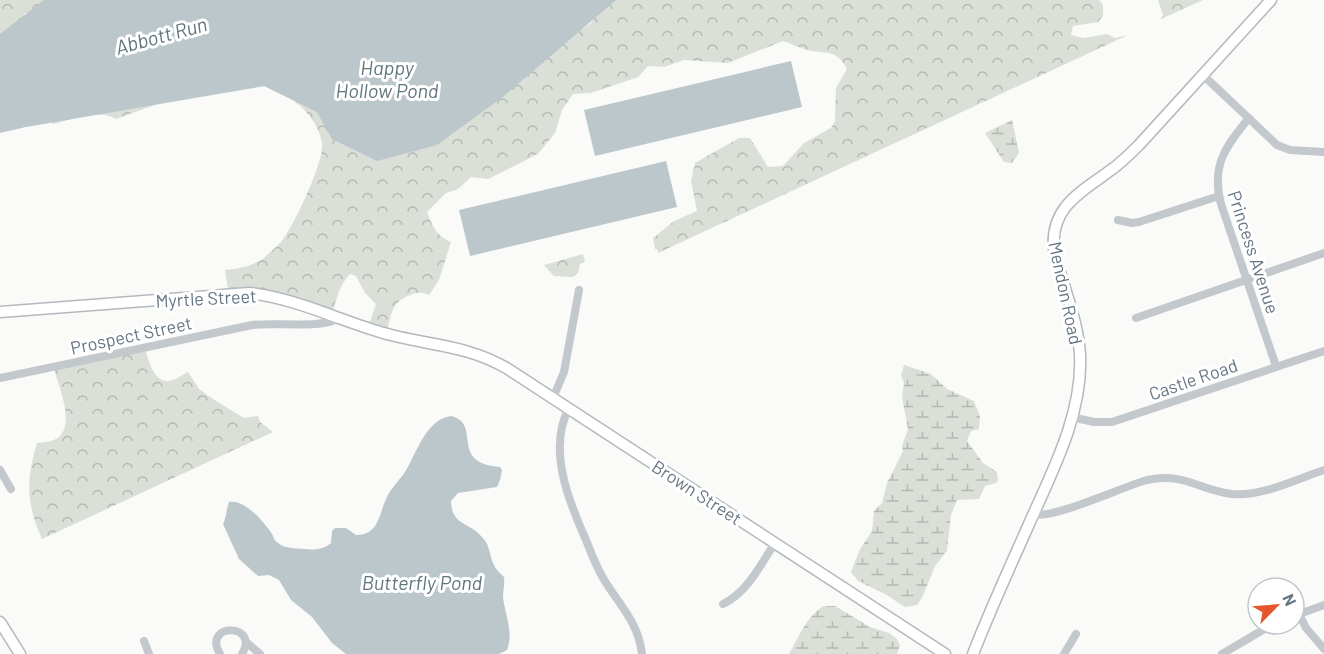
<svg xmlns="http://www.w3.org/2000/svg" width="1324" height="654" font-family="Barlow,sans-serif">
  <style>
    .forest { fill: url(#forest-crowns) }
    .wetland { fill: url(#wetland-marsh) }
    .water { fill: #bbc7cb }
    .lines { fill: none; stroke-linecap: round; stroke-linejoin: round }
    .secondary-casing { stroke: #b3babf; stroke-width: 13 }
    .street { stroke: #c3c8cc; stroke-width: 8 }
    .secondary { stroke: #fff; stroke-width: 10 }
    .labels { text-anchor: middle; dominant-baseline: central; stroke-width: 6; stroke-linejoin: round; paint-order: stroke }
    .street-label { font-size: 18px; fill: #657683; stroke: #fff }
    .water-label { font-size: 20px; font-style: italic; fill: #60757c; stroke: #fff }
  </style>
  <defs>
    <pattern id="forest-crowns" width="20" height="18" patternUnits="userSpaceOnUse" patternTransform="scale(1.5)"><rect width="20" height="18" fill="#dadfd7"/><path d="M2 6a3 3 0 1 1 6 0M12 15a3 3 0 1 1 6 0" fill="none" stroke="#b4b9b4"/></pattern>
    <pattern id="wetland-marsh" width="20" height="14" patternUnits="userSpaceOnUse" patternTransform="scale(1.5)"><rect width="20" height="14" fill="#dadfd7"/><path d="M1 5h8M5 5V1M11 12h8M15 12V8" fill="none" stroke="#b4b9b4"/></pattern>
  </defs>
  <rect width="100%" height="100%" fill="#fafaf8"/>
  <g class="forest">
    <polygon points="0,0 53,0 37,10 24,14 23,20 0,38"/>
    <path d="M608,0H1099L1103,5V16L1098,22L1073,26L1071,35L1083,38L1107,34L1115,38L1128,35L658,253L657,249H655L653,238L674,221L697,211L691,181L695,163L739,138H750L768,167L783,166L804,143L831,128L835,121L836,88L847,69C838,51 828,53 811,51C802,49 792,44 783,41L728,63L684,60L664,67L648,66L638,77L591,93L573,94L562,110L555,133L538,154L488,179L471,177L458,189L446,193L427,212C433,227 436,235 451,242L439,280L429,295C421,292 418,292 410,295C390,303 392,314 386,334L368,328L376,304L365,293L356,276L350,274C339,285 337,300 331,315L261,298L253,302L250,296L229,295L225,270C240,268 251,267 264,258C269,253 276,247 281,242C293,228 326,158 322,142C316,114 294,100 272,85L163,102L116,119C100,108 71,120 53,124L50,120L74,113L562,42L590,24Z"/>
    <polygon points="1158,0 1203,0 1161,19 1163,15"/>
    <polygon points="583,254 585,262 580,264 578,273 572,277 554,276 544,265"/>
    <path d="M146,351C148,360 154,380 166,381C173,382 182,375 188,372L199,389L216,401L244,418L258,416L260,422L273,432L42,539C26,504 26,480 37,443C45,442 54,442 60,436C74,422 59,386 54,370Z"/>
  </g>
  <g class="wetland">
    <polygon points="1012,120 1019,153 1012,163 1004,162 985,133"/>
    <polygon points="904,365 931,374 947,389 974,401 980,416 979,429 971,431 967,441 983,463 997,472 998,480 996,483 985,486 979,499 957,500 951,515 947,551 935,566 922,598 917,605 905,607 885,594 858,581 851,572 860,549 872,531 874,511 882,503 887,483 903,451 902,446 908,429 902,397 904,383 901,375"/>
    <path d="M824,606H835L870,627L889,633L897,639L900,646L897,654H789C799,637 807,615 824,606Z"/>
  </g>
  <g class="water">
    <polygon points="44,0 616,0 504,96 437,145 377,161 332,139 317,112 264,86 26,127 0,133 0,34"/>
    <polygon points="791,61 802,107 595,156 584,110"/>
    <polygon points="666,161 677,207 470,256 459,210"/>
    <path d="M451,416C483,424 448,463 500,467L502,470L500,480L497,487L458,493L451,501C452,526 468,521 482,537C491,546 489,557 495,567C497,571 501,574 504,577C505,584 503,590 503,597C505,615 514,632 507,650L499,654H346L332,643L312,617L291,600L279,580L269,575L258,576L239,559L223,524C227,516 226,509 229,502C245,499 264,522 272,534C275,539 273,539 277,542C284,549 295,548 304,549C313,550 323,550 331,543L332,531L335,528H346L356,535C379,535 379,514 386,499C390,489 399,481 405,472C416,454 426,419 451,416Z"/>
  </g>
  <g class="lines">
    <g class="secondary-casing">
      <g id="secondary">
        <path d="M0,312L249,293C294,298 334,318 377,331C423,346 465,343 508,369L945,654"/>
        <polyline points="0,622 20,654"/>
        <path d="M973,654C990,610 1010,567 1029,524C1052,472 1083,414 1080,355C1078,319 1062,285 1054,249C1050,207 1081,192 1111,170C1121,163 1130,154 1139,145L1271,0"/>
      </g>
    </g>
    <g class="street">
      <polyline points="1204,76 1277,145 1290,150 1324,152"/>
      <path d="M1249,118C1225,147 1211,166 1221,204L1276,366"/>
      <polyline points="1118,220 1132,223 1139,222 1219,196"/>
      <polyline points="1136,318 1324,253"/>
      <path d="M0,378L252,325C274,322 324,329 338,318"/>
      <polyline points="553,398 564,372 579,290"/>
      <path d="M569,408C547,449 569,502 586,540C591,553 596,566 603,578C619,605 638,621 642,654"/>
      <polyline points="1071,417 1094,422 1112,422 1324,351"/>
      <polyline points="0,470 11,489"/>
      <path d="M1034,514C1052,520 1124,486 1147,480C1184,472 1199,490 1232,494C1262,497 1296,479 1324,470"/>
      <path d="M723,604C748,592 760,565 775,543"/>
      <polyline points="1299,614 1306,628 1324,649"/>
      <polyline points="1294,616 1324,605"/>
      <polyline points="144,641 149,654"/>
      <polyline points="246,642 260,654"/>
      <path d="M220,654C201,622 261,623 242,654"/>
      <polyline points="1064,654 1076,634"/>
      <polyline points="1222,654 1273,624"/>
    </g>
    <use href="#secondary" class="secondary"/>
  </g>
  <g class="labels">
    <g class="street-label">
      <text transform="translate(1254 252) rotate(72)">Princess Avenue</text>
      <text transform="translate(1066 293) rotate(78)">Mendon Road</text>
      <text transform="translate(206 298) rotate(-3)">Myrtle Street</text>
      <text transform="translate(131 335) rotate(-12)">Prospect Street</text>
      <text transform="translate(1193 379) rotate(-19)">Castle Road</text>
      <text transform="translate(697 492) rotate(33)">Brown Street</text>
    </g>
    <g class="water-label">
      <text transform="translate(161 35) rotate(-15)">Abbott Run</text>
      <text x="387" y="67">Happy<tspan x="387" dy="23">Hollow Pond</tspan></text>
      <text x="422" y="582">Butterfly Pond</text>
    </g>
  </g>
  <g transform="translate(1276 606) rotate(65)"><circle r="28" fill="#ffffff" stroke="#c1c8cd" stroke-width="1.5"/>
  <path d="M0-4.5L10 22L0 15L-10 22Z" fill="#e4572e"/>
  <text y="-9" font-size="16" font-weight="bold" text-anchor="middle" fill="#657683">N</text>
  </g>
</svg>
